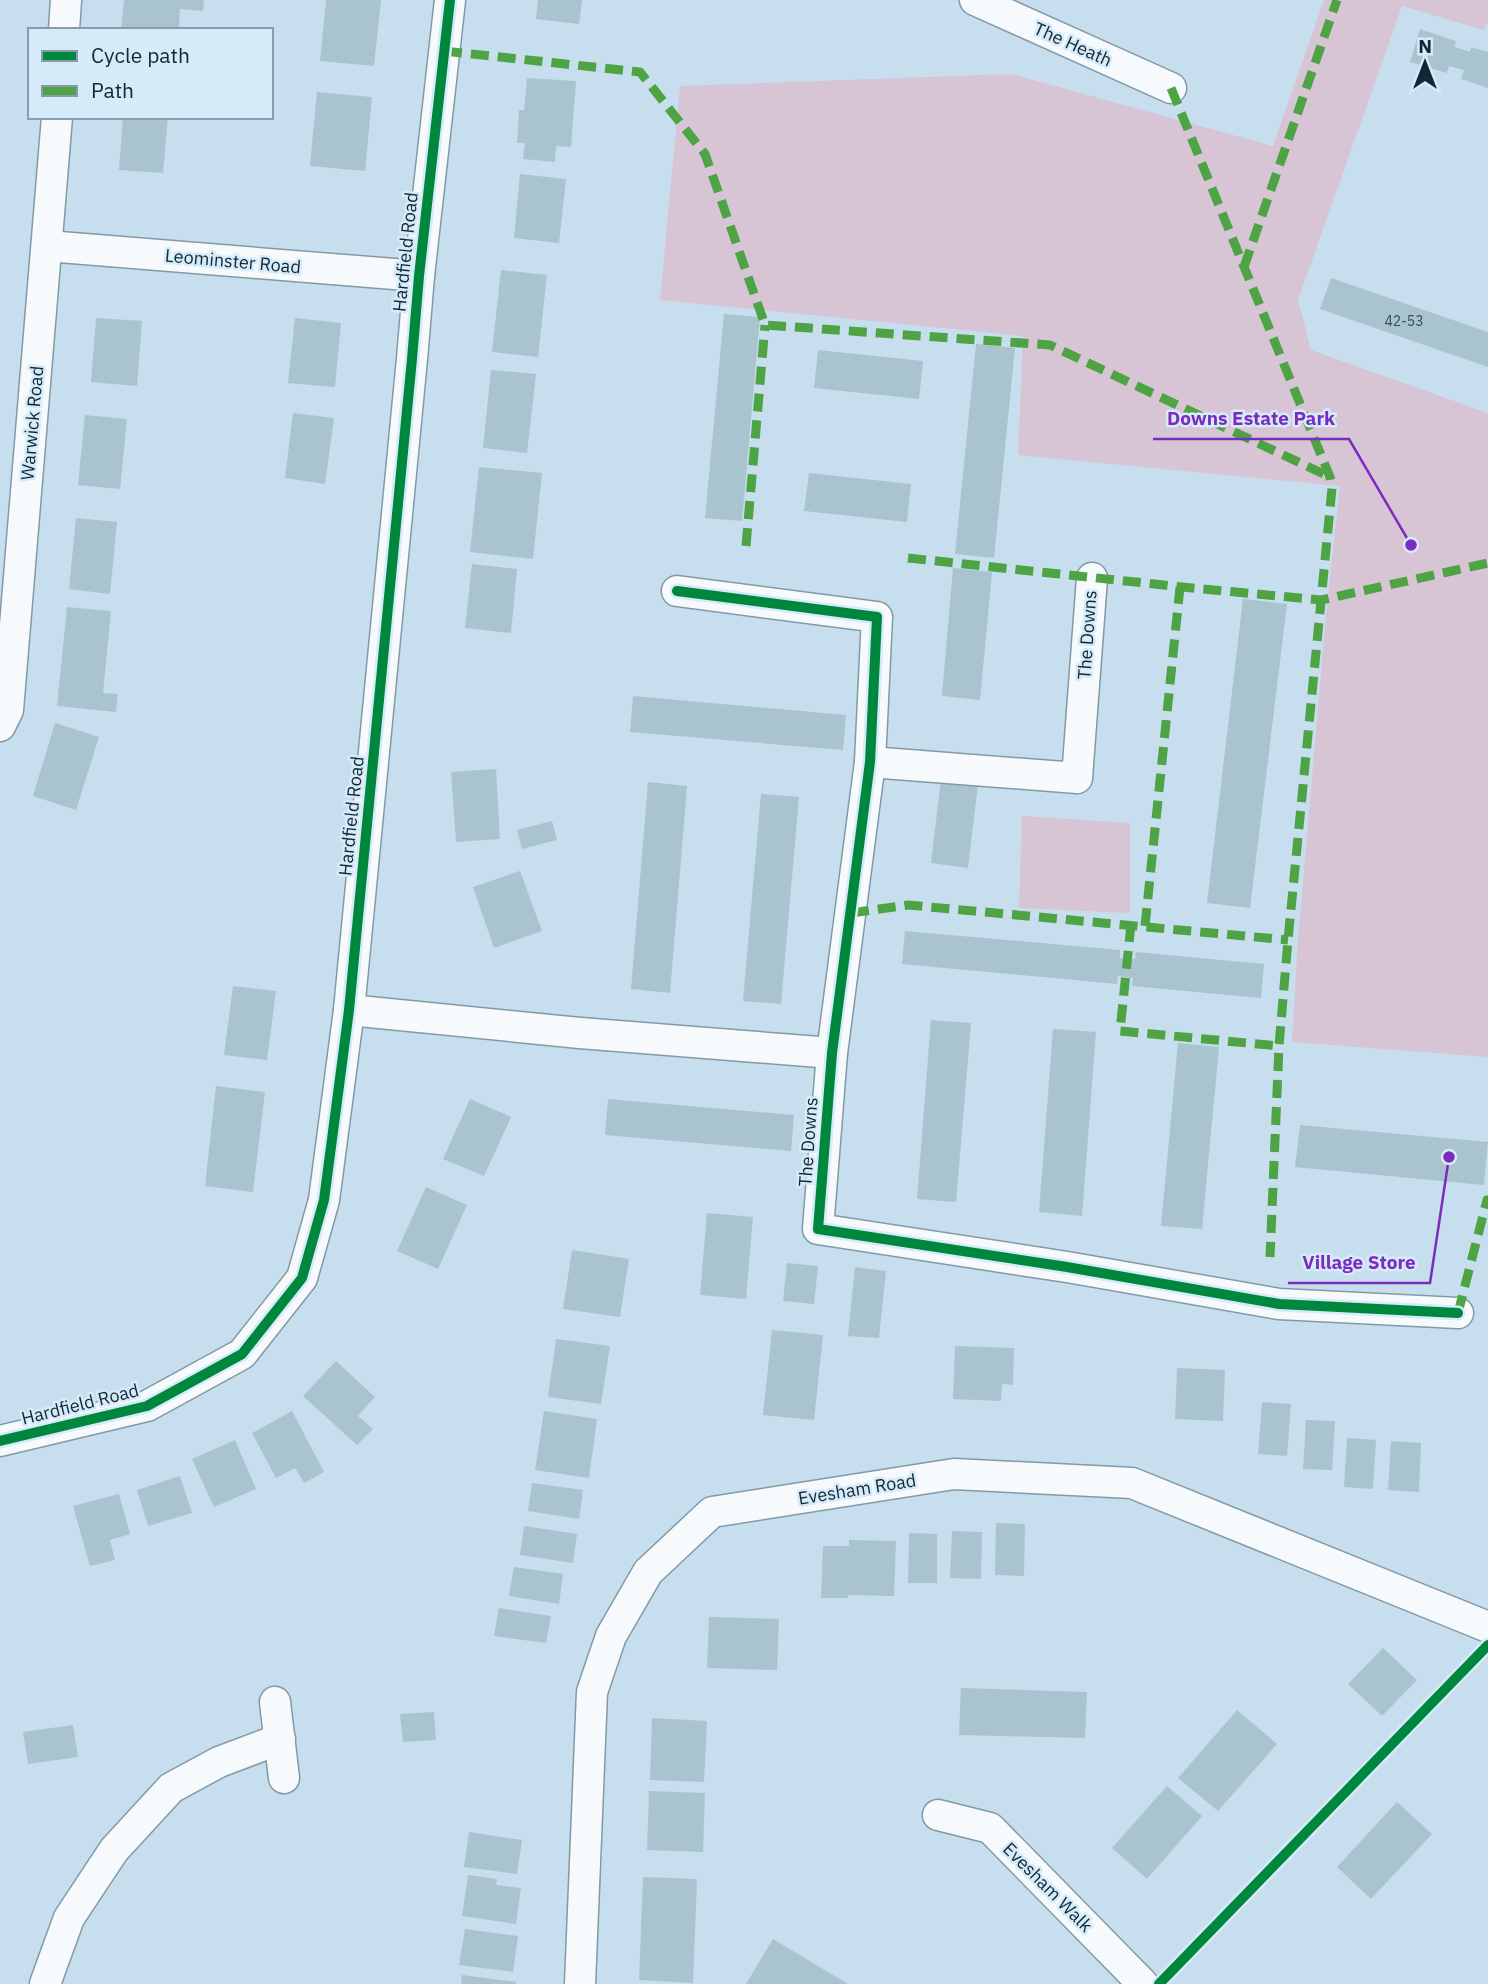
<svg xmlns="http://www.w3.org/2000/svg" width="1488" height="1984" font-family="'IBM Plex Sans',sans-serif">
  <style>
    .green { fill: #d7c5d6 }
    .building { fill: #a9c4cf }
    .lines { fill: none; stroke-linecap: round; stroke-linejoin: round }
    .street-casing { stroke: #8499a6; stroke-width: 33 }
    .street { stroke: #f6fafc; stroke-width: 30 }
    .quiet { stroke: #4ea344; stroke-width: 9; stroke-dasharray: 18 9; stroke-linecap: butt }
    .cycleway-casing { stroke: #d6ebf9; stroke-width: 15 }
    .cycleway { stroke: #00873e; stroke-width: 10 }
    .labels { text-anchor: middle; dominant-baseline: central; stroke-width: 5; stroke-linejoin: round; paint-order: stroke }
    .number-label { font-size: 14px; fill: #384e5b }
    .street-label { font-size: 18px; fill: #122734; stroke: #d6ebf9 }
    .leader { fill: none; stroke: #7b2cbf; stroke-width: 2.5 }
    .callout-dot { fill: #7b2cbf; stroke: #d6ebf9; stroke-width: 2.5 }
    .callout-label { font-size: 19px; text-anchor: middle; font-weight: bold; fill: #7b2cbf; stroke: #d6ebf9; stroke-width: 5; stroke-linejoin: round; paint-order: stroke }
  </style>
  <rect width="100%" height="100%" fill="#c6deed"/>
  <g class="green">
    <polygon points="1324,0 1488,0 1488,21 1484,30 1402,6 1298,300 1311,350 1488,413 1488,1057 1292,1042 1298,940 1327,604 1340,486 1018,455 1023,336 660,300 680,86 1011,74 1273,146"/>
    <polygon points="1022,816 1130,823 1130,913 1019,908"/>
  </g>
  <g class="building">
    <polygon points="124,0 204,0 203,11 180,9 179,30 121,30"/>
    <polygon points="326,0 381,0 374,66 320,61"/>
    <polygon points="538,0 582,0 579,24 536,19"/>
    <polygon points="1420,29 1456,41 1455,47 1470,52 1471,47 1488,52 1488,88 1461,79 1464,70 1449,66 1447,73 1410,62"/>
    <polygon points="527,78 576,81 571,147 556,146 555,162 523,159 525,143 517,143 519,110 524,110"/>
    <polygon points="317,92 372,97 365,171 310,166"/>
    <polygon points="123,117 168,117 163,173 119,170"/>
    <polygon points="520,174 566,179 559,243 514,238"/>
    <polygon points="501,270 547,275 538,357 492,352"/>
    <polygon points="1331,278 1488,332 1488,367 1320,309"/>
    <polygon points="724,314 760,317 742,521 705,518"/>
    <polygon points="96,318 142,321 137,386 91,382"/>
    <polygon points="295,318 341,323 335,387 288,383"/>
    <polygon points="976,344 1015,348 994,558 955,554"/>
    <polygon points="818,350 923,361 919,399 814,388"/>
    <polygon points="491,370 536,374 527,453 483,448"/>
    <polygon points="293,413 334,418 325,484 285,478"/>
    <polygon points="85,415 127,419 120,489 78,485"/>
    <polygon points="479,467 542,473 533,559 470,552"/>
    <polygon points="809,473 911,484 907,522 804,511"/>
    <polygon points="76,518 117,522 110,594 69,589"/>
    <polygon points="472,564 517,569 511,633 465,628"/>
    <polygon points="953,568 992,572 980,700 942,696"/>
    <polygon points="1243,599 1287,604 1250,908 1207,903"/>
    <polygon points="67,607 111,611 103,693 118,694 116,712 57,706"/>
    <polygon points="633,696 846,715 843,750 630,732"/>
    <polygon points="55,723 99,737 76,810 33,796"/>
    <polygon points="496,769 500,839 456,842 451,772"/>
    <polygon points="941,779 978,784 968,868 931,863"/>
    <polygon points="648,782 687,786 670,993 631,989"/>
    <polygon points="761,794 799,797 781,1004 743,1001"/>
    <polygon points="552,821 557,840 522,849 517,830"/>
    <polygon points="520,871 542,931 494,948 473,887"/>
    <polygon points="905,931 1120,950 1120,958 1135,959 1136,952 1264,964 1261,998 1132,986 1133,978 1126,977 1118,976 1117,984 902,964"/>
    <polygon points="233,986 276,991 267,1060 224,1055"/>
    <polygon points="931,1020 971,1023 956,1202 917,1199"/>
    <polygon points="1053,1029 1096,1032 1082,1216 1039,1212"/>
    <polygon points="1178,1043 1219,1047 1202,1229 1161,1226"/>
    <polygon points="216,1086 265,1092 253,1192 205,1186"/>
    <polygon points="470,1099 511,1117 484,1176 443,1159"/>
    <polygon points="608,1099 794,1115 791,1151 605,1135"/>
    <polygon points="1300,1125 1488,1142 1484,1185 1295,1167"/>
    <polygon points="426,1187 467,1205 438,1269 397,1251"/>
    <polygon points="707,1213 753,1217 746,1299 700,1295"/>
    <polygon points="572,1250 629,1259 620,1317 563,1309"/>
    <polygon points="787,1263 818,1266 814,1304 783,1301"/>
    <polygon points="855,1267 886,1271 879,1338 848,1336"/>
    <polygon points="772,1330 823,1335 814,1420 763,1415"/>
    <polygon points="556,1339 610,1346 601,1404 548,1397"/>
    <polygon points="955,1346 1014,1348 1013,1385 1002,1384 1001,1401 953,1399"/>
    <polygon points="336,1361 375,1397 358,1416 373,1429 357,1445 303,1396"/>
    <polygon points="1177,1368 1225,1370 1223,1421 1175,1419"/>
    <polygon points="1262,1402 1291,1404 1287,1456 1258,1454"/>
    <polygon points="292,1411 324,1472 304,1483 295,1468 276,1478 252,1433"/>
    <polygon points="544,1411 597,1419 589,1478 535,1470"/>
    <polygon points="1306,1420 1335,1421 1332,1470 1303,1469"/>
    <polygon points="1347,1438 1376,1440 1373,1489 1344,1487"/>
    <polygon points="235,1440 256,1489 214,1507 192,1459"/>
    <polygon points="1391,1441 1421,1443 1419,1492 1388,1490"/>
    <polygon points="180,1476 192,1513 148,1526 137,1490"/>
    <polygon points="532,1483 583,1490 579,1519 528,1511"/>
    <polygon points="119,1494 130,1534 110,1540 115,1560 90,1566 73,1506"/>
    <polygon points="996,1523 1025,1524 1024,1576 995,1575"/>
    <polygon points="524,1526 577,1534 573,1563 520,1555"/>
    <polygon points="952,1531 982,1532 981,1579 950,1578"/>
    <polygon points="909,1533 937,1534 937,1583 908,1583"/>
    <polygon points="849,1540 896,1541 894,1596 848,1595 848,1598 821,1598 823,1546 849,1546"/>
    <polygon points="514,1567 563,1574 559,1604 509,1596"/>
    <polygon points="499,1608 551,1616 546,1643 494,1636"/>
    <polygon points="709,1617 779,1619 777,1670 707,1668"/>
    <polygon points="1383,1648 1417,1680 1382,1716 1348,1684"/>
    <polygon points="961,1688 1087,1692 1085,1738 959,1735"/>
    <polygon points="1237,1710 1277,1744 1218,1811 1178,1778"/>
    <polygon points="434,1712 436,1740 403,1742 400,1714"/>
    <polygon points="652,1718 707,1721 704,1782 650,1780"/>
    <polygon points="73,1725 78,1757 28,1764 23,1732"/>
    <polygon points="1167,1786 1202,1816 1147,1879 1112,1848"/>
    <polygon points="649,1791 705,1793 703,1852 647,1850"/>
    <polygon points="1397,1802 1432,1834 1371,1899 1337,1867"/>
    <polygon points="469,1832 522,1840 517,1874 464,1867"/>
    <polygon points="468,1875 497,1879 496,1885 521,1888 516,1924 462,1916"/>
    <polygon points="643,1877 697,1879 693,1983 639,1980"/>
    <polygon points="465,1929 518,1936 513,1972 459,1965"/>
    <polygon points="773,1939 848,1984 746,1984"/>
    <polygon points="462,1975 516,1982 516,1984 461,1984"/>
  </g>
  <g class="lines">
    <g class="street-casing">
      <g id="street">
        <polyline points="975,0 1171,88"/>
        <polyline points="64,30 66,0"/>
        <polyline points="47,246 419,276"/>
        <polyline points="677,591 877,617 870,762 832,1053 818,1229 1067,1267 1279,1304 1458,1313"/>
        <polyline points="0,726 8,710 57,117"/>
        <polyline points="870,762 1077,778 1092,578"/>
        <polyline points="349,1010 580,1033 832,1053"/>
        <polyline points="0,1441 147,1406 242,1354 302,1278 324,1200 349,1010 412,359 419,276 450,0"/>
        <polyline points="275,1702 284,1778"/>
        <polyline points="938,1815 990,1828 1143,1984"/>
        <polyline points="45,1984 69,1918 114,1850 171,1788 219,1762 280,1739"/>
        <polyline points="580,1984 592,1692 611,1636 648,1572 712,1512 954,1474 1132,1483 1488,1627"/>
      </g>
    </g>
    <use href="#street" class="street"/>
    <g class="quiet">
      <polyline points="444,51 640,72 705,154 765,325 1050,345 1330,477"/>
      <polyline points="1171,88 1330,477 1332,488 1288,940 1279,1046 1270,1257"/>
      <polyline points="1244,267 1337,0"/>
      <polyline points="746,546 765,325"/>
      <polyline points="908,558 1192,588 1321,600 1488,563"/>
      <polyline points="851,913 908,905 1288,940"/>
      <polyline points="1131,924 1120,1031 1279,1046"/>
      <polyline points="1145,926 1180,587"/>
      <polyline points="1458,1313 1487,1200 1488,1200"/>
    </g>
    <g class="cycleway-casing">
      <g id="cycleway">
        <polyline points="677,591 877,617 870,762 832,1053 818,1229 1067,1267 1279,1304 1458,1313"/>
        <polyline points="0,1441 147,1406 242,1354 302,1278 324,1200 349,1010 412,359 419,276 450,0"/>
        <polyline points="1159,1984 1488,1645"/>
      </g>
    </g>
    <use href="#cycleway" class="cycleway"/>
  </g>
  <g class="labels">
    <g class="number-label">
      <text x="1404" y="321">42-53</text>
    </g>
    <g class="street-label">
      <text transform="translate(1073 44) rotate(24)">The Heath</text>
      <text transform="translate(405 252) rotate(-84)">Hardfield Road</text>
      <text transform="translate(233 261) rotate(5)">Leominster Road</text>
      <text transform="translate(32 423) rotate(-85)">Warwick Road</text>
      <text transform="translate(1087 635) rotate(-86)">The Downs</text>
      <text transform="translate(351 816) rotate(-84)">Hardfield Road</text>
      <text transform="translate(808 1142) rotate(-86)">The Downs</text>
      <text transform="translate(80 1404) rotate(-14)">Hardfield Road</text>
      <text transform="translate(857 1489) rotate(-9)">Evesham Road</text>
      <text transform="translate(1048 1887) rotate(45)">Evesham Walk</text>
    </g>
  </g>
  <path class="leader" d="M1411 545L1349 439H1153M1449 1157L1430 1283H1288"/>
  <g class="callout-dot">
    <circle cx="1411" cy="545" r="7"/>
    <circle cx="1449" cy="1157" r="7"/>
  </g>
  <g class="callout-label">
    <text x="1251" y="425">Downs Estate Park</text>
    <text x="1359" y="1269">Village Store</text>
  </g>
  <rect x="28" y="28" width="245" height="91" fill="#d6ebf9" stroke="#889daa" stroke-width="2"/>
  <rect x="42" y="51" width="35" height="10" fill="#00873e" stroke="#889daa" stroke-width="2"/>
  <text x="91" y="63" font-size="21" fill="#122734">Cycle path</text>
  <rect x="42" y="86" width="35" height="10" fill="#4ea344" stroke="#889daa" stroke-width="2"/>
  <text x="91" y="98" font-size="21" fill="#122734">Path</text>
  <g transform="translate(1425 63)" stroke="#d6ebf9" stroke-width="5" paint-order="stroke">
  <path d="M0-5L12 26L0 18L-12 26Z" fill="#122734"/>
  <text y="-10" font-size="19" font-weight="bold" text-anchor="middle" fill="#122734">N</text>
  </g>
</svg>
